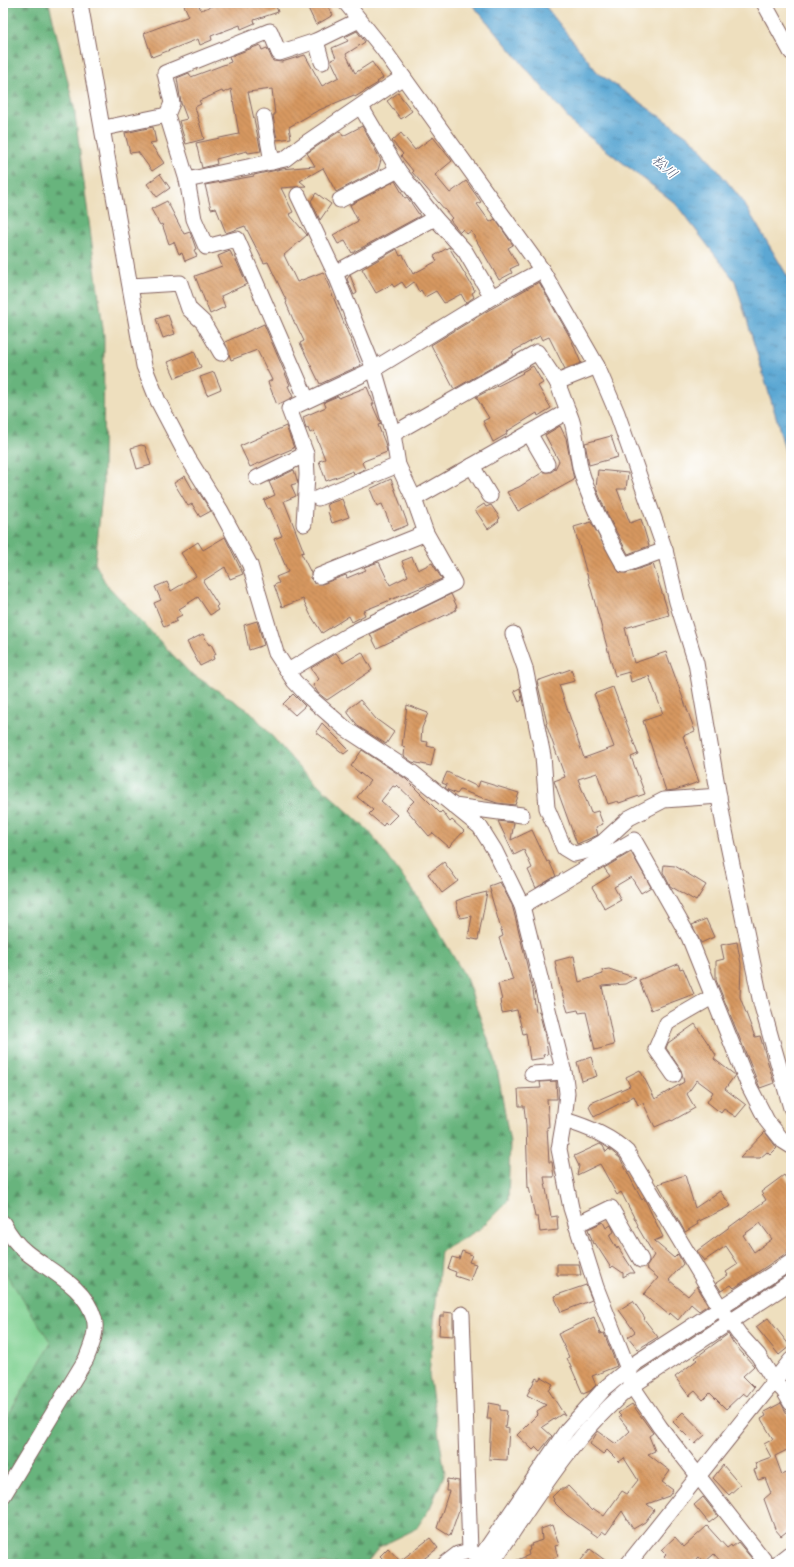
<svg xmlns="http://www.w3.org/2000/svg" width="794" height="1567" font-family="Sriracha,'Klee One',sans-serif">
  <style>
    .forest { fill: url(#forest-firs); stroke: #596a54 }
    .park { fill: #81d293; stroke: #66785f }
    .water { fill: url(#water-ripples); stroke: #52637f }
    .building { fill: url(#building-back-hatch); fill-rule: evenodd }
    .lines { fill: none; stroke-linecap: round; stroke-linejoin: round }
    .minor-casing { stroke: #83625e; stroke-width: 17 }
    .highway-casing { stroke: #83625e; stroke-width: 24 }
    .minor { stroke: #fff; stroke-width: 15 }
    .highway { stroke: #fff; stroke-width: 22 }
    .labels { text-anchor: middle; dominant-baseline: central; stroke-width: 3; stroke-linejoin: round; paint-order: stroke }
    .water-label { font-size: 14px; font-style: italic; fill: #525c77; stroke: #fff }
  </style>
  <defs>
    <pattern id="forest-firs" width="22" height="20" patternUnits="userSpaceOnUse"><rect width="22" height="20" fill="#68b47d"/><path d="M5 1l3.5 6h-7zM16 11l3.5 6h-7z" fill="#589267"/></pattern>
    <pattern id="water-ripples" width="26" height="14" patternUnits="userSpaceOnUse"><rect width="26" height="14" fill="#5ba7d3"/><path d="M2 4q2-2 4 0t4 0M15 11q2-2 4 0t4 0" fill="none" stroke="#4d87ab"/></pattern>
    <pattern id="building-back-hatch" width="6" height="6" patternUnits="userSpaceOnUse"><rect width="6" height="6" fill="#d79860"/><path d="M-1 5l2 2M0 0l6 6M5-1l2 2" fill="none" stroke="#b07b4f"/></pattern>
  </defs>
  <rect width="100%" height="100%" fill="#fff"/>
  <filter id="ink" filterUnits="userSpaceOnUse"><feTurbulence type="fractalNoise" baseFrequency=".025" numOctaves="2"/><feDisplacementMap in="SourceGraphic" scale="8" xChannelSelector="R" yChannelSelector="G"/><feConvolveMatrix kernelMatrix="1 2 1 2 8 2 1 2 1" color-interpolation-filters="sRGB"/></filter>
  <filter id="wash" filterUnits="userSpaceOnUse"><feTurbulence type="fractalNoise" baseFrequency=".012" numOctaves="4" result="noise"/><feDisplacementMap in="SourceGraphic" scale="16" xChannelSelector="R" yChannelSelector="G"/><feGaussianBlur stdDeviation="0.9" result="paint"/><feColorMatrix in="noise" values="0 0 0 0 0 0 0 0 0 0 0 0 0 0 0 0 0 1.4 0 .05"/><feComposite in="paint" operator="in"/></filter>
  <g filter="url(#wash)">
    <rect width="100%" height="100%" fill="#eedfbe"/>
    <polygon class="forest" points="3,3 49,3 74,107 104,336 103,485 95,563 106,584 189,672 251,712 298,766 369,831 422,903 466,978 496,1062 510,1143 508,1201 480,1229 441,1251 429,1375 445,1473 430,1508 416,1529 379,1547 366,1564 3,1564"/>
    <polygon class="park" points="3,1269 51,1343 3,1424"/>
    <polygon class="water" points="471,3 543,3 598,73 693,140 742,200 791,282 791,474 777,420 735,281 675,203 575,126"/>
    <g id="blocks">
      <g class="building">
        <polygon points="183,3 198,3 201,10 220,3 246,3 248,7 259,3 275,3 278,12 254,20 255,23 241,29 240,25 211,36 212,40 200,45 198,39 152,57 144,33 189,16"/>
        <polygon points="316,3 326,3 333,15 316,25 308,8"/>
        <polygon points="357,31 365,42 346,54 355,73 372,62 383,78 377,82 378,83 355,97 354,95 317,111 289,127 291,138 277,140 273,115 275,115 272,89 248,92 261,151 248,153 247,151 216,159 217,164 202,168 196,143 239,134 231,89 223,93 222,91 199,101 201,104 195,107 204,139 186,144 179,121 187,119 181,103 177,78 189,73 191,77 231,62 229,57 260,45 262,50 267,48 273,61 282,62 305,55 322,86 339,77 331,60 336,58 332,48 348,41 345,37"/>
        <polygon points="398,93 412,111 401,119 387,101"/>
        <polygon points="362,126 381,160 378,170 336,192 323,168 300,181 306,186 281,188 293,212 289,214 307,235 284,255 297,282 323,272 361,365 320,384 300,343 304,341 296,324 295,324 286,303 287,302 268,262 264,263 245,226 226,233 216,208 211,209 205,185 254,176 254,175 281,169 315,166 307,153 340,131 343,136"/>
        <polygon points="153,127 156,142 150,143 164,163 152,171 138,152 130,153 125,133"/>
        <polygon points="401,133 415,150 433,137 452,161 435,175 450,193 466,181 481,202 477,204 490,222 495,219 513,245 508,248 518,265 510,269 512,273 499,280 471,231 467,234 463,229 460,232 450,220 452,218 412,172 413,171 401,156 403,154 392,141"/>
        <polygon points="160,174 170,188 157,197 147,184"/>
        <polygon points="395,181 405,198 407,197 420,216 352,253 345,241 338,244 333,235 358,221 350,205"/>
        <polygon points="316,193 331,204 320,220 311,201"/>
        <polygon points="167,201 184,234 190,232 196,249 194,250 197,256 185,261 182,253 179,254 174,242 169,244 162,224 160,225 151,209"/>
        <polygon points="449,247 475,291 472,293 474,297 466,303 461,294 444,303 436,291 425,297 421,290 419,292 414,282 406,288 402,282 394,287 392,284 376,293 362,269 397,249 400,256 403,255 413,274 437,261 434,256"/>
        <polygon points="230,251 233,257 234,256 247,284 221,296 225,307 210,314 195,276 222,266 218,256"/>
        <polygon points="350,275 357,293 354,295 347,279"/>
        <polygon points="539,282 571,339 581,363 565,369 549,337 542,340 540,336 512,352 514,355 454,389 431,345 487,311"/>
        <polygon points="168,315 175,334 163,338 156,319"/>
        <polygon points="264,324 290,385 288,386 293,397 277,405 268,382 272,380 257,350 231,360 225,342"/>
        <polygon points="194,351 201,367 175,378 168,362"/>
        <polygon points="533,366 543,383 538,386 551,408 538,416 537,413 506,432 507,434 493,442 483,421 489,418 476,397 523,373 522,372"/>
        <polygon points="214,372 221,389 207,395 200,377"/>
        <polygon points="367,387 374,404 372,404 380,422 381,424 378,425 385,443 387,452 364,461 362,463 365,469 354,474 353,471 326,481 319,461 325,459 314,431 310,433 308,428 306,429 303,417 326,407 324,402 338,396 339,398"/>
        <polygon points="286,426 294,448 250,467 240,446"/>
        <polygon points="560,426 566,438 574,480 518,511 507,492 519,487 543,472 551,472 555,469 559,461 545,435"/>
        <polygon points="611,436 618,457 589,465 585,443"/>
        <polygon points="141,445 145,446 151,465 137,469 131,448"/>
        <polygon points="294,470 298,483 291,485 296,496 284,501 304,552 301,553 311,573 311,579 314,583 322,584 346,575 347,578 366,570 364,567 379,562 390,585 408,576 402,561 412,557 418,570 432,563 442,579 363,611 365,615 352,622 349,616 322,633 310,614 303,599 282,607 274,585 279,583 276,577 288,572 274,539 282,536 270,508 268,509 264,500 275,495 269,482"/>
        <polygon points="598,470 628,473 626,489 617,489 630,523 641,519 649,546 628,554 608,516 596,488"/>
        <polygon points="185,476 193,490 196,488 211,511 200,517 192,504 188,506 174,483"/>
        <polygon points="391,479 408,525 393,531 382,504 377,506 370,489"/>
        <polygon points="342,499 349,517 332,523 328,512 329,511 327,504"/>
        <polygon points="484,504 486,507 491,505 500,518 498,520 499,521 488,529 475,510"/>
        <polygon points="591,522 619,572 627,573 653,564 669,615 625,628 634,663 666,652 695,731 683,736 699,782 675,790 666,791 643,721 663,714 649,676 631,682 629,672 615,676 574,527"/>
        <polygon points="225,537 243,574 230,579 225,567 203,581 218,605 216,607 218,610 210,615 198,597 179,609 182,615 176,618 177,621 164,627 154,603 161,600 155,587 167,582 171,591 196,576 181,553 198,542 203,550"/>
        <polygon points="451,594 457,607 455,607 456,610 377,648 370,634"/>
        <polygon points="257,621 264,645 249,650 244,625"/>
        <polygon points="203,634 209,645 211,644 216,654 213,656 214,659 200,666 187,642"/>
        <polygon points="362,652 372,670 327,700 318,693 313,685 319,679 311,668 336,653 343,663"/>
        <polygon points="571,669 575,681 559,685 584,758 614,747 594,694 613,687 638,754 631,757 645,794 619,803 618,801 608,804 597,773 578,779 591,813 598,811 603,824 596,827 598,835 577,844 554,781 565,777 546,724 547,723 537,681"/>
        <polygon points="520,688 522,700 519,702 514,691"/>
        <polygon points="293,694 305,706 295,715 283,704"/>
        <polygon points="360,700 376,719 394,732 386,744 359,727 348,713 348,709"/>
        <polygon points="407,705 428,713 422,728 421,741 428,742 427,746 435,748 431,766 412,762 404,756 405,747 402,746"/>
        <polygon points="322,723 349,750 344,754 316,732"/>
        <polygon points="362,750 406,779 440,813 442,811 450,822 452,820 464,831 449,847 433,833 429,836 406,809 414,801 397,785 395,787 393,786 381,801 397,815 387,825 385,823 383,826 369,814 373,810 357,797 370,781 351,766"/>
        <polygon points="447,772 478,787 480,781 519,793 515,805 497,803 460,790 457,794 448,790 445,788 447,785 442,783"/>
        <polygon points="498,821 514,823 511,840 532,830 547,862 549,861 556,876 536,888 528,870 532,868 524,850 514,855"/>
        <polygon points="631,852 651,887 641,893 631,877 614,887 621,900 605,909 592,887 610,876 604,868"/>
        <polygon points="444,862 458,881 442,893 428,874"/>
        <polygon points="664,865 675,866 706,885 696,901 670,886 663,872"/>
        <polygon points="500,882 512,905 517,924 533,990 536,1012 539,1011 544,1031 548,1054 543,1055 544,1058 530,1060 526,1033 523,1034 517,1010 502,1013 500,1000 502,1000 498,984 513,980 499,938 503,936 490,892 491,892 489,886"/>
        <polygon points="487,892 478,940 468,938 472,916 460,918 456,901 466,897"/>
        <polygon points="706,919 714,937 701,943 692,925"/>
        <polygon points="737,942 741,964 740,997 755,1037 760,1036 774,1083 760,1088 716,980 716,961 724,959 721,945"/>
        <polygon points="574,956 579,982 603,974 602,970 609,969 636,978 625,984 602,986 614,1045 595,1050 586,1012 579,1013 578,1010 568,1012 560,987 555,961"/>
        <polygon points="678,964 680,969 683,968 694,994 651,1010 639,980"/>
        <polygon points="695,1024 716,1055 714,1059 735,1075 725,1089 746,1105 736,1117 724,1109 721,1113 707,1102 713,1092 697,1080 687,1094 695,1108 672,1121 671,1120 655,1127 643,1103 638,1105 634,1096 594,1117 589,1107 591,1103 630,1086 626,1077 640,1070 655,1099 684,1082 681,1070 666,1048 668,1043"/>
        <polygon points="591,1057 597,1076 582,1081 577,1062"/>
        <polygon points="556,1081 557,1099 547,1099 549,1127 547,1127 549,1162 552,1162 554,1177 544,1177 551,1217 557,1216 558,1230 540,1232 538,1217 535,1217 529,1187 528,1188 526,1125 524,1106 519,1106 518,1089 541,1088 540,1082"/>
        <polygon points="765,1132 777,1148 770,1155 767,1152 760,1158 740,1158"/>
        <polygon points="600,1144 603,1146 606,1152 609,1149 620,1158 637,1191 642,1200 644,1198 663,1237 654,1241 674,1258 678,1254 683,1264 669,1280 688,1296 697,1286 708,1305 699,1311 691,1304 678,1320 670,1313 669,1315 644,1294 658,1278 646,1268 654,1255 637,1226 638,1225 621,1192 617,1195 600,1164 577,1175 579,1166 574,1156"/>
        <polygon points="685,1175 695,1208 720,1191 731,1206 697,1222 698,1224 685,1232 658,1184"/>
        <path d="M784,1175L791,1186V1250L734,1288L731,1285L721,1291L716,1283L728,1275L726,1272L738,1264L726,1246L704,1261L697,1251L766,1200L761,1192ZM760,1223L772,1239L754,1252L743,1235Z"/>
        <polygon points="603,1222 606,1228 611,1225 614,1232 609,1235 617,1249 618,1247 635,1273 630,1273 623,1277 623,1273 613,1266 611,1268 595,1243 593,1244 588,1229"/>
        <polygon points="462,1251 472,1255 469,1262 476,1264 470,1281 455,1276 456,1272 448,1269 452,1257 459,1259"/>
        <polygon points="557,1264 579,1264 581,1275 557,1275"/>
        <polygon points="586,1285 592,1300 561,1312 554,1296"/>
        <polygon points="633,1301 645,1318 644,1319 658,1337 638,1349 628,1337 635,1332 619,1310"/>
        <polygon points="444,1312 453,1313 453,1336 439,1335 440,1316 444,1316"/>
        <polygon points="594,1317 600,1334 604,1333 617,1366 592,1376 596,1385 590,1391 583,1394 567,1358 569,1357 558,1334"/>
        <polygon points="768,1318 790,1346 779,1355 756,1327"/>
        <polygon points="728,1334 734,1344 754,1366 743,1376 754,1387 747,1396 743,1393 726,1409 710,1393 703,1400 695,1391 689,1396 675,1377 697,1360 695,1358"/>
        <polygon points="541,1377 553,1384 549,1391 565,1416 562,1414 542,1427 552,1436 540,1451 536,1447 533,1450 517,1435 538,1414 537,1411 546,1405 527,1395 536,1378 539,1380"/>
        <polygon points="489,1403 500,1405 500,1410 507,1411 505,1428 509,1429 507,1460 489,1459 491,1419 487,1419"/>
        <polygon points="781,1403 791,1421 791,1448 775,1456 782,1475 791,1471 791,1528 781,1536 775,1529 764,1499 771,1493 765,1478 758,1480 754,1470 757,1469 755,1463 771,1457 764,1444 773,1439 761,1419 766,1416 764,1412"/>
        <polygon points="632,1404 653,1433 649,1436 655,1451 648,1454 670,1471 662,1482 673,1490 669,1496 647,1504 654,1510 645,1522 633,1529 622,1511 606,1534 602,1531 598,1537 567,1515 553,1501 554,1499 552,1497 560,1489 564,1489 568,1486 592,1511 594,1509 604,1516 622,1491 627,1494 638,1480 624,1458 619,1462 607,1450 603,1454 590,1444 598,1431 616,1444 630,1431 619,1417 621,1416 618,1413"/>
        <polygon points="683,1412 705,1435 695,1444 673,1422"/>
        <polygon points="723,1465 740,1485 729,1495 713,1478"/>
        <polygon points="447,1479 459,1481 459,1510 450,1536 437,1528 449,1491 446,1491"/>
        <polygon points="703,1497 718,1516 709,1523 694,1505"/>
        <polygon points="552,1525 559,1545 555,1546 558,1556 540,1564 508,1564 529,1555 528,1551 530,1550 529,1546 532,1546 531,1544 542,1540 541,1529"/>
        <polygon points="707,1526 727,1548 731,1545 732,1547 738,1542 753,1560 748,1564 723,1564 714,1554 704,1563 699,1557 691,1564 671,1564 664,1557 666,1555 661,1550 675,1537 684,1547"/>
        <polygon points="430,1538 438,1548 417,1564 388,1564 380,1556 388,1548 400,1561"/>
        <polygon points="590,1549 610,1564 578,1564"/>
      </g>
    </g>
  </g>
  <g filter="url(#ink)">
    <use href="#blocks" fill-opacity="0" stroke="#83625e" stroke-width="1"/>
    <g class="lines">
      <g class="minor-casing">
        <g id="minor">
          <path d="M80,3L144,366L158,401L188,458L221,511L250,565L276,653L294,681L309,697L346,729L413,773L480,827L495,851L522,906L565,1077L567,1093L564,1120C585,1126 611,1137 627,1152L721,1309L739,1334L758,1355L774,1381L784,1391L791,1403"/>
          <polyline points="346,3 383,49 542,270 597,366 617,413 665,550 677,602 696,663 724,826 761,1003 791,1108"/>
          <polyline points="764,3 791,52"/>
          <polyline points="316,41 322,62"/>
          <polyline points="361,107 398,170 435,218 465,251 492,297"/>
          <polyline points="264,117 272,162"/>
          <polyline points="104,128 167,115"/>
          <polyline points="187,180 285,159 303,145 403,77"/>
          <polyline points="340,200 398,170"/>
          <polyline points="335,273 435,218"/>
          <polyline points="131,286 180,283 189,309 203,322 221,353"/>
          <polyline points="307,400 237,239 206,247 194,219 187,180 167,115 172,103 165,73 270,31 279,53 316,41 359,20"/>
          <path d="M568,411C577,429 576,452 581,471C591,505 607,535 624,565L665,550"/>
          <polyline points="529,433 547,464"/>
          <polyline points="393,434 537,352 557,382 597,366"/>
          <polyline points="472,466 490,496"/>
          <polyline points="257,478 306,454"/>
          <polyline points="318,498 398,465"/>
          <polyline points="414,499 568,411 557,382"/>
          <polyline points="304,524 307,475 306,454 289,409 374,369 492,297 542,270"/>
          <polyline points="319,576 426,533"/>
          <polyline points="513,634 525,668 543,756 547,808 564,848 574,854 587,851 603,842 629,818 664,800 719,796"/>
          <polyline points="288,671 352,633 454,583 426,533 414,499 398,465 393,434 374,369 335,273 298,195"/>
          <polyline points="454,806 522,815"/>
          <polyline points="522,906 634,840 689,937 748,1084 767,1121 783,1141 791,1146"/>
          <polyline points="532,1074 564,1072"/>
          <polyline points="674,1075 656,1049 667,1023 712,997"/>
          <polyline points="564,1120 559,1149 571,1208 596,1287 628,1369 632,1386 660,1427 767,1564"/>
          <path d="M3,1223C9,1234 16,1244 26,1252C49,1271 85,1286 94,1318C98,1331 91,1347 86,1359L3,1496"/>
          <polyline points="576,1225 611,1208 641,1260"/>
          <polyline points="462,1314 470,1551"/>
          <polyline points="445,1564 458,1554 470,1551 478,1556"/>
          <polyline points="476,1564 567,1430 605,1388 634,1364 791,1262"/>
          <path d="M491,1564C533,1503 574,1433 632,1386L791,1282"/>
          <polyline points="628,1564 791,1360"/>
        </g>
      </g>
      <g class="highway-casing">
        <polyline id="highway" points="782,1564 791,1557"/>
      </g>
      <use href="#minor" class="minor"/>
      <use href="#highway" class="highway"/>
    </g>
  </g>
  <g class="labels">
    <g class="water-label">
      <text transform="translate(665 167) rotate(42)">松川</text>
    </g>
  </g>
  <rect width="794" height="1567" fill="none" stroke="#fff" stroke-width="16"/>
</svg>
